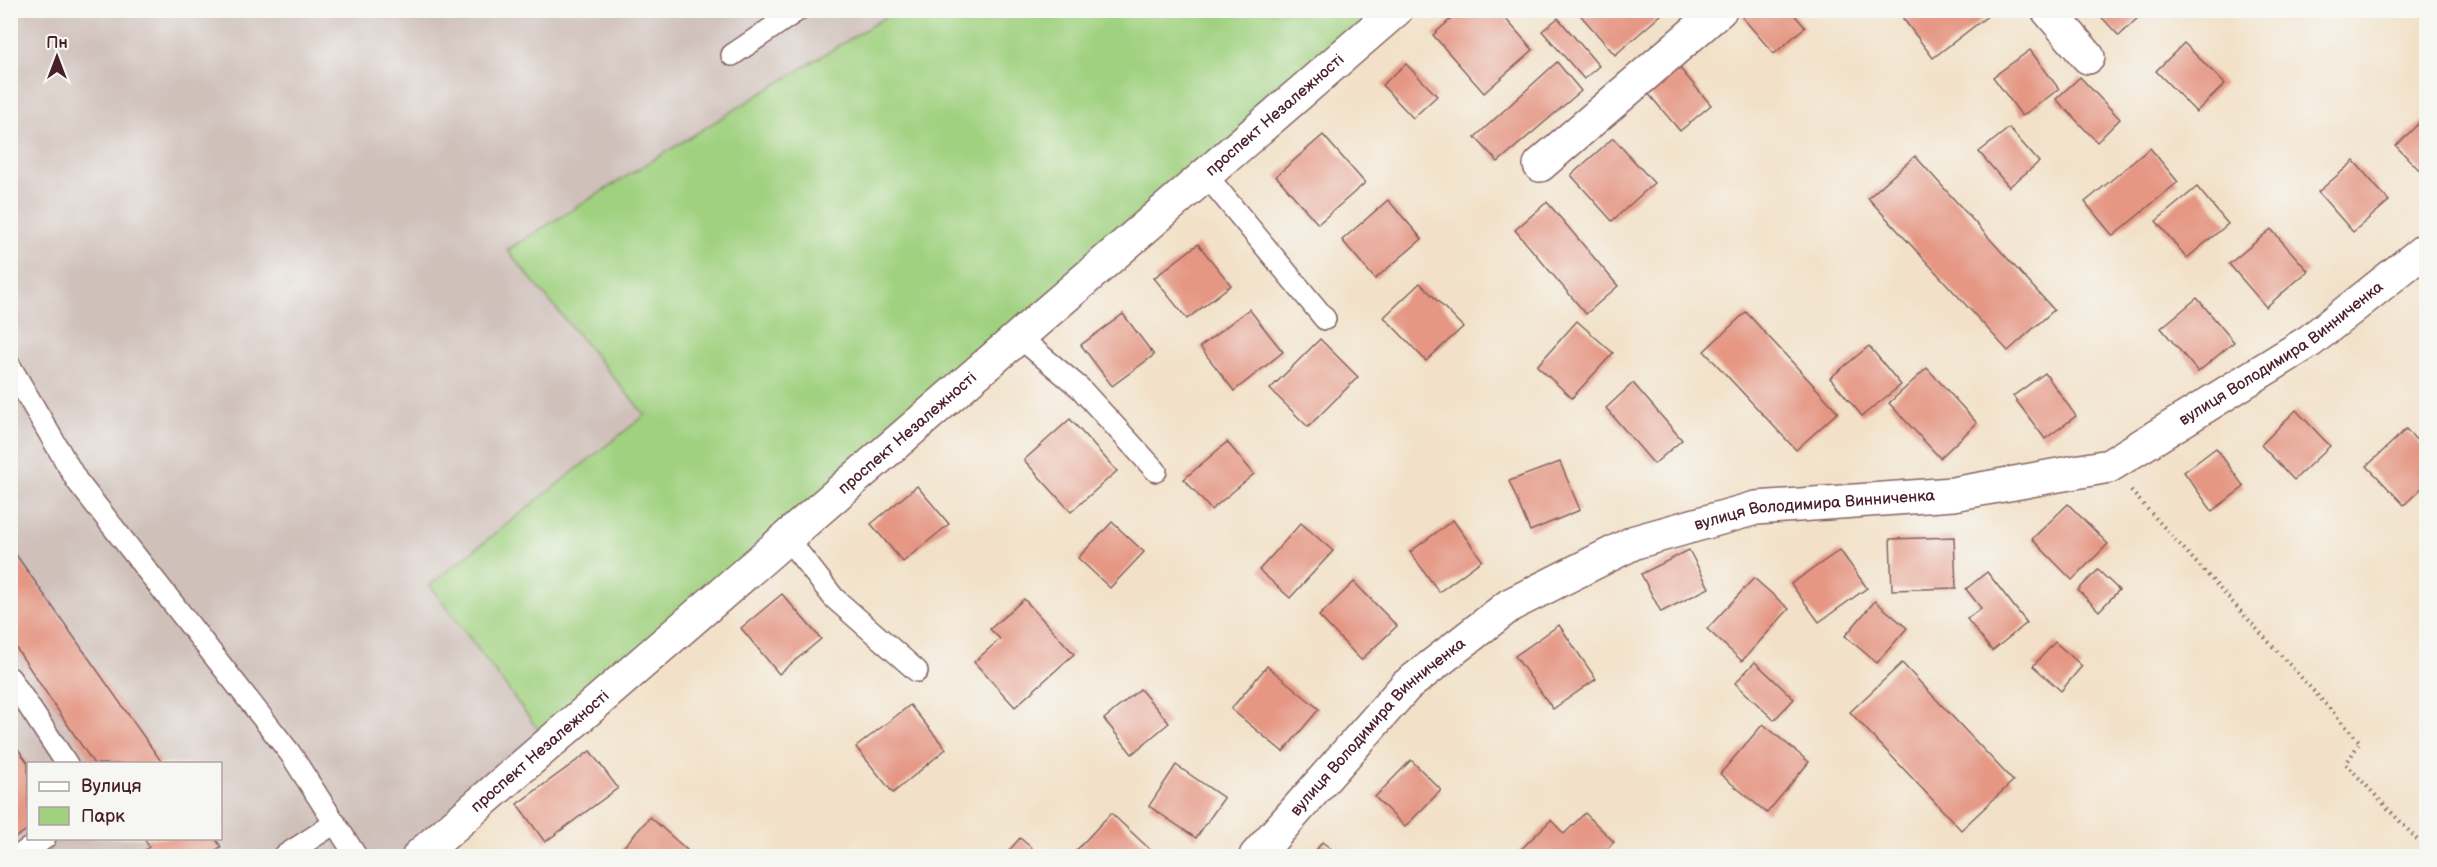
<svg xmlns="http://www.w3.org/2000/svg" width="2437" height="867" font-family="'Balsamiq Sans',sans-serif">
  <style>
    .industrial { fill: #cfc0ba; fill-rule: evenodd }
    .green { fill: #a0d180; stroke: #757856; stroke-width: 1.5 }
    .building { fill: #e59784 }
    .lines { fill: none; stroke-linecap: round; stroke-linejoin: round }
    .lane-casing { stroke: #856362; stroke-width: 24 }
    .street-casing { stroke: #856362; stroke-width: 36 }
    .secondary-casing { stroke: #856362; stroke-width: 36 }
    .path { stroke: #856362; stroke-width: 4; stroke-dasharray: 1.5 4.5; stroke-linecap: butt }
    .lane { stroke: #fff; stroke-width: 21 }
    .street { stroke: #fff; stroke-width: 33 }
    .secondary { stroke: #fff; stroke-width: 33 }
    .labels { text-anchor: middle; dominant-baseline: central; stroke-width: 6; stroke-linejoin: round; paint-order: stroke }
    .street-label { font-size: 16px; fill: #4a1f2b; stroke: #f6f6f2 }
  </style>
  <rect width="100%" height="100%" fill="#f6f6f2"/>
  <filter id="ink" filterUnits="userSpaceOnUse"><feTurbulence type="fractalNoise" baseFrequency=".0167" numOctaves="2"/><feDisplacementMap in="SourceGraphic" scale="12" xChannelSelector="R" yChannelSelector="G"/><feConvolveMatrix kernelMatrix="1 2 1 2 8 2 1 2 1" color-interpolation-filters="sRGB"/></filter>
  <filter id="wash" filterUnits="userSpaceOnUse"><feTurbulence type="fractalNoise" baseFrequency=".008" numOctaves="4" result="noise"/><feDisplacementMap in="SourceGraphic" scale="24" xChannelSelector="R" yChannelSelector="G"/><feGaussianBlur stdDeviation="1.35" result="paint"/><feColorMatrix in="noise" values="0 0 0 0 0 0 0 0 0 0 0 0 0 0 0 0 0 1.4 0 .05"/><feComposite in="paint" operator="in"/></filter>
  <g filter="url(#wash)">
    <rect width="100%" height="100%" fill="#f2e1c8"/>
    <path class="industrial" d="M10,11H895L507,250L645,415L431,585L551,747L425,856H11ZM28,764H220V838H28Z"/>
    <polygon class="green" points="895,11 1407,11 551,747 430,585 645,415 507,250"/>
    <g id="blocks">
      <g class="building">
        <polygon points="1461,10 1498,10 1533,50 1484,93 1433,35"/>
        <polygon points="1576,10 1657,10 1661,15 1615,55"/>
        <polygon points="1749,10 1790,10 1805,27 1774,54 1742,17"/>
        <polygon points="1902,10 1987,10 1990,14 1933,58 1899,13"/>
        <polygon points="2095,10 2146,10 2119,36"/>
        <polygon points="1558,18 1599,66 1584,79 1542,31"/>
        <polygon points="2184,43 2225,84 2196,112 2156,71"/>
        <polygon points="2030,50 2059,89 2022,116 1993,77"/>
        <polygon points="1557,62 1581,91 1498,162 1475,137"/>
        <polygon points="1406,64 1437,96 1413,118 1382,85"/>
        <polygon points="1678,66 1711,105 1680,131 1647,92"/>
        <polygon points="2080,77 2120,119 2097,142 2056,99"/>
        <polygon points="2426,116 2426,177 2396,146"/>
        <polygon points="2009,128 2039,162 2009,187 1979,152"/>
        <polygon points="1323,135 1365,183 1318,224 1276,176"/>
        <polygon points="1613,138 1654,183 1612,221 1571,175"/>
        <polygon points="2150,148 2178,182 2113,236 2085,202"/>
        <polygon points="1915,156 2054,310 2008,351 1868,198"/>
        <polygon points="2354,161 2389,201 2353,232 2318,192"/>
        <polygon points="2197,187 2228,224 2187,258 2156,221"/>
        <polygon points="1388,200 1422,239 1375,279 1342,240"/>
        <polygon points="1547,202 1618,286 1586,314 1515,230"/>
        <polygon points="2271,229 2308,271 2266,307 2229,264"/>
        <polygon points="1198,244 1231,285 1187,319 1154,278"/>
        <polygon points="1420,283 1463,327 1426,361 1384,317"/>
        <polygon points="2197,298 2234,342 2198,372 2161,328"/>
        <polygon points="1249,309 1283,352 1234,391 1200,347"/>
        <polygon points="1746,312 1838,412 1796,450 1704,351"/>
        <polygon points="1123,314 1154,355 1112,386 1081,345"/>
        <polygon points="1577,321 1613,353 1572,398 1537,366"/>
        <polygon points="1320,339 1358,377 1308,427 1270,389"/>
        <polygon points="1869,346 1901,385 1862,416 1830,378"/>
        <polygon points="1927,368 1977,423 1940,458 1889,403"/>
        <polygon points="2045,373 2076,416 2045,439 2013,396"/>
        <polygon points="1633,383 1682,440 1654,464 1606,408"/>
        <polygon points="2296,410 2330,446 2294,480 2261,445"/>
        <polygon points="1070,419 1117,471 1071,512 1024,460"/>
        <polygon points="2406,429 2426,450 2426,484 2404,505 2367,466"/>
        <polygon points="1227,442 1254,474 1211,510 1184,479"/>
        <polygon points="2216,448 2244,487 2212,511 2184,472"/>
        <polygon points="1560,462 1580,510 1530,531 1509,481"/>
        <polygon points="917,486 949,524 903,562 871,524"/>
        <polygon points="2068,504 2108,544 2072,580 2032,539"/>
        <polygon points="1453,520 1482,560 1439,592 1410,552"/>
        <polygon points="1112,522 1144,552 1110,588 1078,558"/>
        <polygon points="1301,523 1333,551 1290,598 1259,570"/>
        <polygon points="1954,537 1956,588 1892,590 1890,539"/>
        <polygon points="10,546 163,764 94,764 10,639"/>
        <polygon points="1689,550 1709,588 1661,612 1641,574"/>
        <polygon points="1840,550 1867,588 1819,622 1791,584"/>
        <polygon points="2098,570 2119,590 2099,611 2078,590"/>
        <polygon points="1987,572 2027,623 1992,651 1967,619 1981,608 1966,589"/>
        <polygon points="1754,578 1789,609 1742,661 1707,629"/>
        <polygon points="1354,582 1397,626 1361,660 1319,616"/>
        <polygon points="782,594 821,639 779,674 741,628"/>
        <polygon points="1024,599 1074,654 1015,707 974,662 1000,639 990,629"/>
        <polygon points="1875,601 1907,628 1877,663 1845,636"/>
        <polygon points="1559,625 1596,679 1553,709 1515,656"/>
        <polygon points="2055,642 2082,666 2061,691 2033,666"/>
        <polygon points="1755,662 1794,699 1774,720 1735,683"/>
        <polygon points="1902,663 2013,781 1961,830 1850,712"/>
        <polygon points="1267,666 1319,709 1283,752 1231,709"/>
        <polygon points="1140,689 1169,723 1132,754 1104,719"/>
        <polygon points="910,705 946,749 893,793 856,747"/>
        <polygon points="1763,724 1809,762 1767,813 1720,774"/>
        <polygon points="10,738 28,763 28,829 10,841"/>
        <polygon points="590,751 618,788 545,842 517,804"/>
        <polygon points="1411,760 1441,790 1405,827 1375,797"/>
        <polygon points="1176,765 1224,798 1196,838 1149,806"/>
        <polygon points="1111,813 1157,856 1078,856 1074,853"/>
        <polygon points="1585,813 1614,842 1600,856 1514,856 1551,820 1564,834"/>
        <polygon points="650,817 687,850 681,856 623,856 619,852"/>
        <polygon points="144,838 215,838 221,847 206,856 136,856 149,847"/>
        <polygon points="1020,838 1041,856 1004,856"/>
        <polygon points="1322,842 1341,856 1312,856"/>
        <polygon points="93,850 98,856 84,856"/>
      </g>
    </g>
  </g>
  <g filter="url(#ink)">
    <use href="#blocks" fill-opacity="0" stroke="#856362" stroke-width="1.5"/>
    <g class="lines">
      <g class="lane-casing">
        <g id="lane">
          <polyline points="732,55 798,10"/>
          <polyline points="1206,175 1325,319"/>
          <polyline points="1019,337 1080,388 1156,471"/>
          <polyline points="10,366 77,481 290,753 356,856"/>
          <polyline points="787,538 834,598 917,671"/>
          <polyline points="10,678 67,764"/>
          <polyline points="18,856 45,838"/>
          <polyline points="284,856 335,823"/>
        </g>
      </g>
      <g class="street-casing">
        <g id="street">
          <polyline points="2048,10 2088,57"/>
          <polyline points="1540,165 1720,10"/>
          <path id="s1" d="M419,856L1396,10"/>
        </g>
      </g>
      <g class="secondary-casing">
        <g id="secondary">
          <path id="s2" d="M1256,856L1406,686L1510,605L1635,542L1756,508L1953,494L2109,466L2310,341L2426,249"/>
        </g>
      </g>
      <polyline class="path" points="2131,491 2360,742 2346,764 2426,849"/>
      <use href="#lane" class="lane"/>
      <use href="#street" class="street"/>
      <use href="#secondary" class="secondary"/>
    </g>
  </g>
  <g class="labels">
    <g class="street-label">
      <text stroke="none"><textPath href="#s1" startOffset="1132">проспект Незалежності</textPath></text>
      <text stroke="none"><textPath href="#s2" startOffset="1186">вулиця Володимира Винниченка</textPath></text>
      <text stroke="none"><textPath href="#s1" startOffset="646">проспект Незалежності</textPath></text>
      <text stroke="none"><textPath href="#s2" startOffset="682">вулиця Володимира Винниченка</textPath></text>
      <text stroke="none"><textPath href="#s2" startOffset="178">вулиця Володимира Винниченка</textPath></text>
      <text stroke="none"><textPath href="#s1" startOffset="160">проспект Незалежності</textPath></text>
    </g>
  </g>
  <rect width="2437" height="867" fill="none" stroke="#f6f6f2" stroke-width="36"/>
  <rect x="27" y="762" width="195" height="78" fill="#f6f6f2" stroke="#b1a0a2" stroke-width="1.5"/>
  <rect x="39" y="782" width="30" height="9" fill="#ffffff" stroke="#b1a0a2" stroke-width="1.5"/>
  <text x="81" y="792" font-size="18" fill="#4a1f2b">Вулиця</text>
  <rect x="39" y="807" width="30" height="18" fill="#a0d180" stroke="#b1a0a2" stroke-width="1.5"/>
  <text x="81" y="822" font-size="18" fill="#4a1f2b">Парк</text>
  <g transform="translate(57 57)" stroke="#f6f6f2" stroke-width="4.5" paint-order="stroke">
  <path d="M0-4.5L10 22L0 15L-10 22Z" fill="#4a1f2b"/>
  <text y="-9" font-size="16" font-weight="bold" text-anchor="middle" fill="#4a1f2b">Пн</text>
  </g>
</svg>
